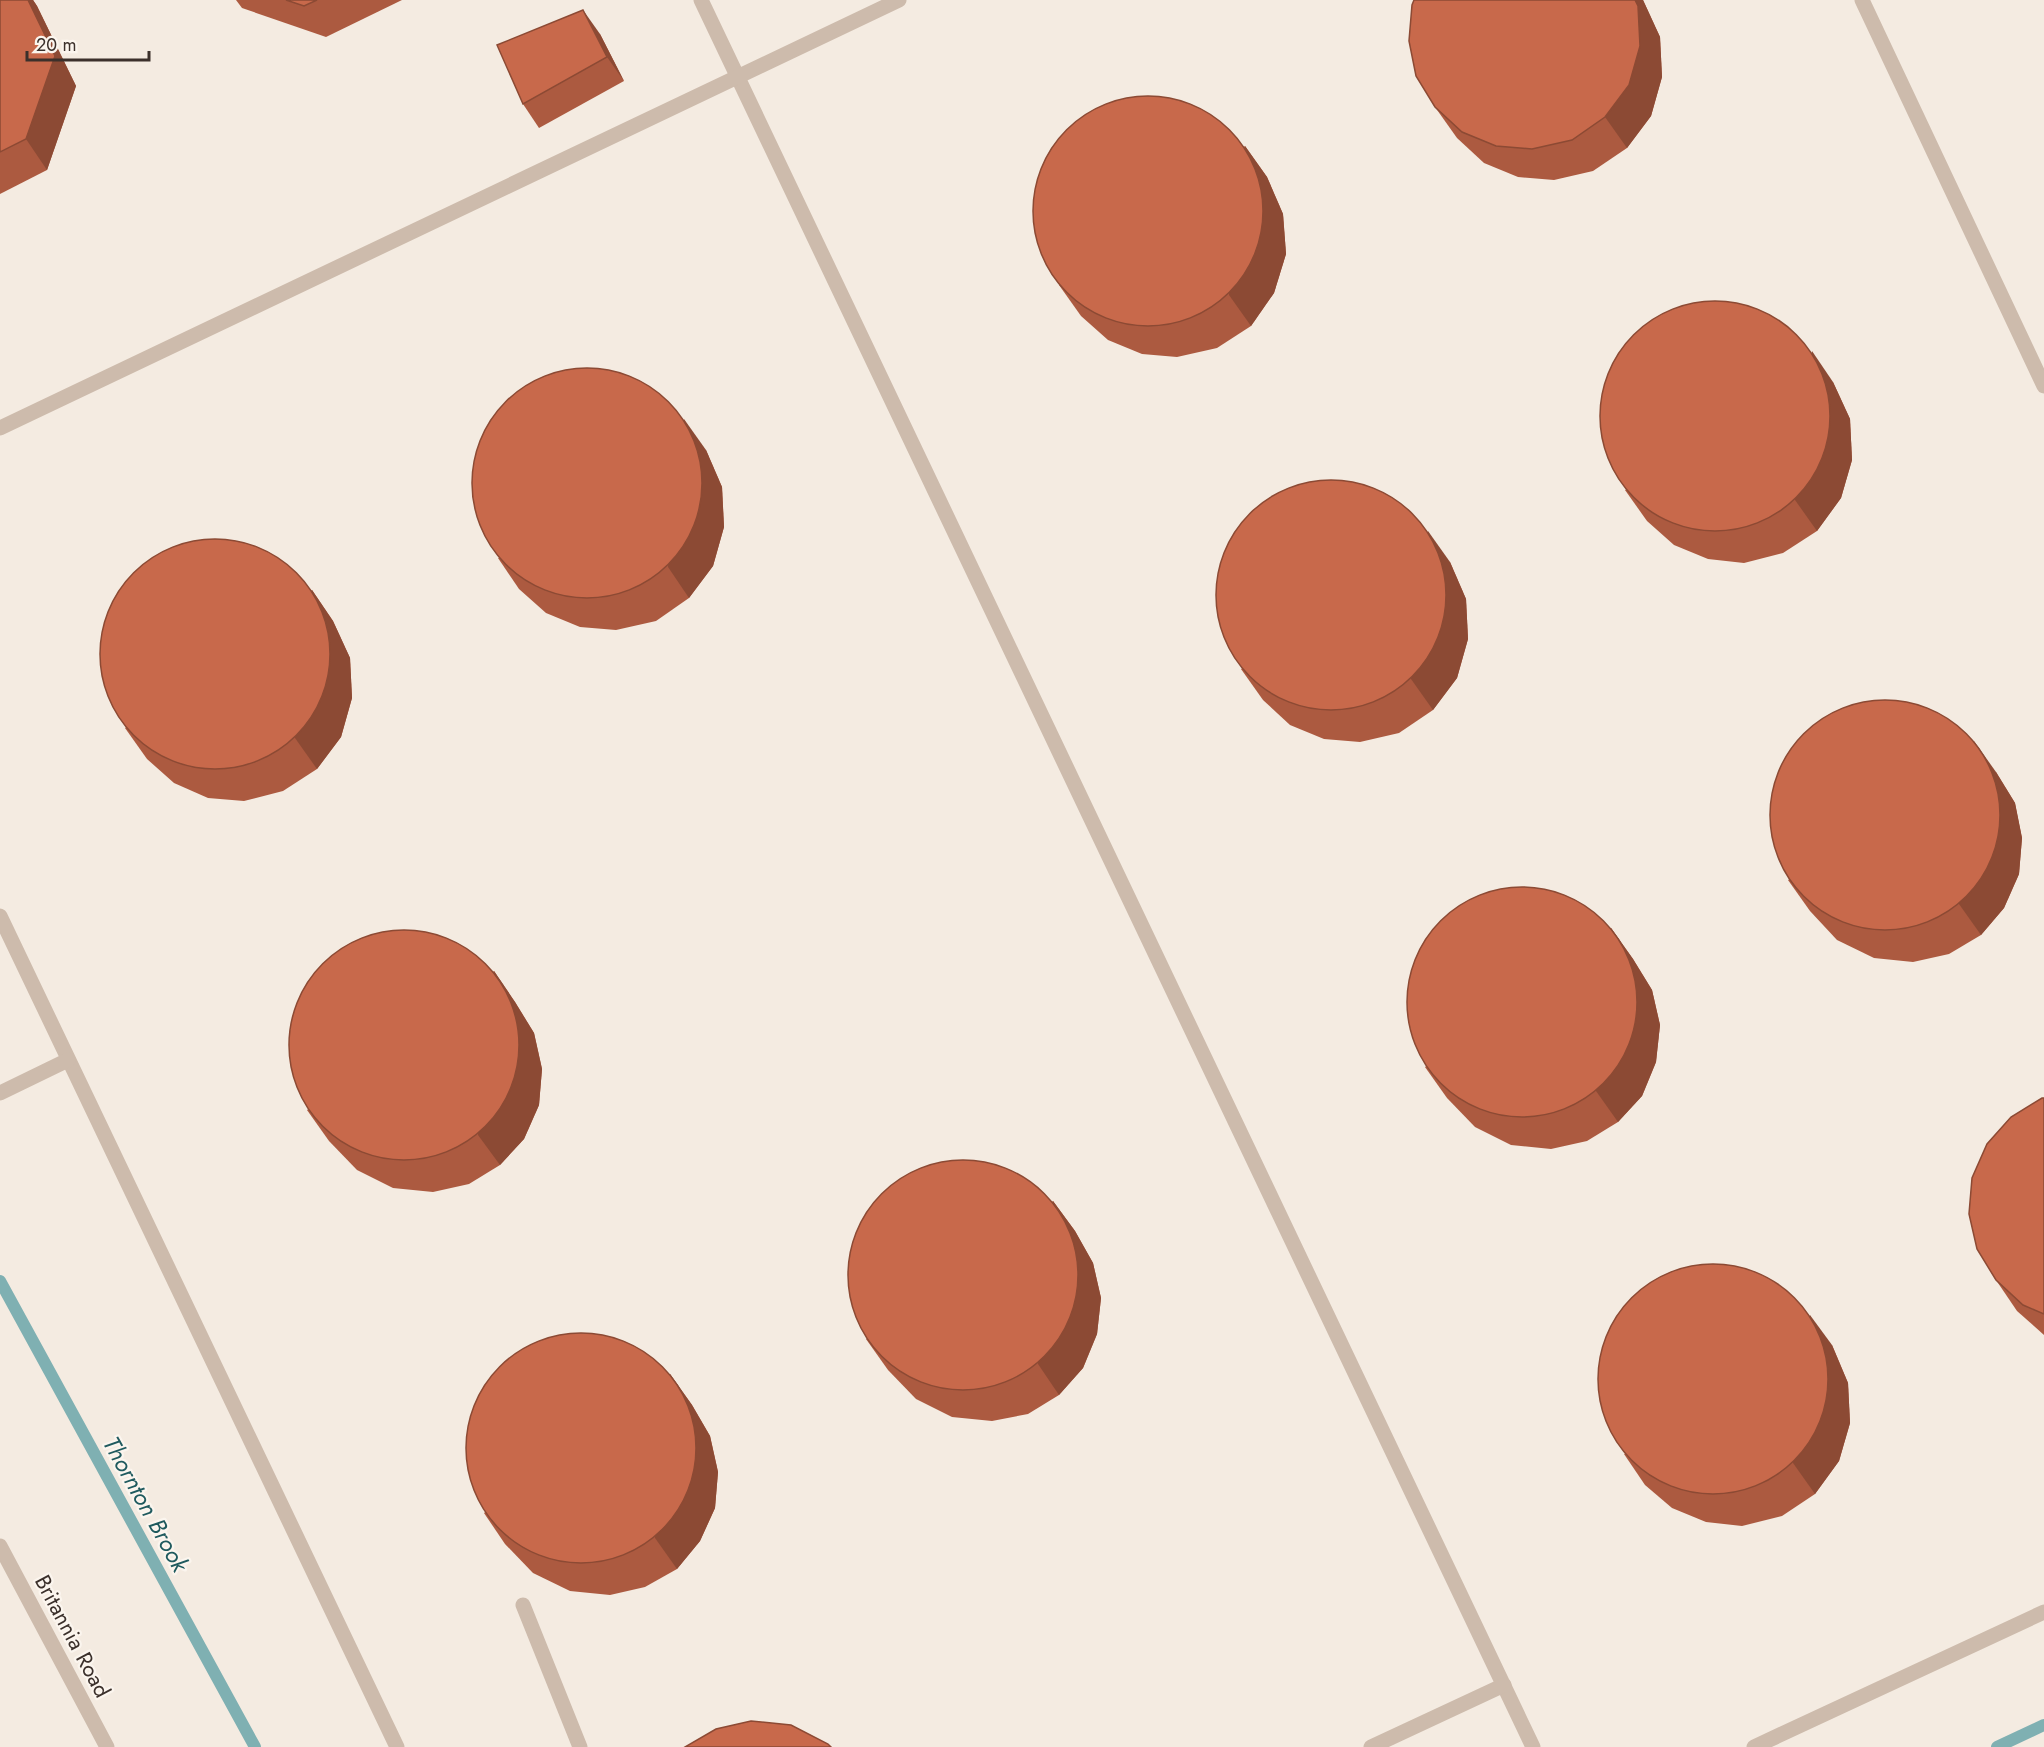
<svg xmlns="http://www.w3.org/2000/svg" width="2044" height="1747" font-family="Jost,sans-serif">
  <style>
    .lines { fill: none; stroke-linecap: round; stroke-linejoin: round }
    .stream { stroke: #7fb0b2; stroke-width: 12 }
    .lane { stroke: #cdbbac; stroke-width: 15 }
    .street { stroke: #cdbbac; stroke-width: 15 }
    .wall { fill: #ac5a40 }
    .shaded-wall { fill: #8c4a34 }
    .building { fill: #c8694b; stroke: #8c4a34; stroke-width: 1.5 }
    .labels { text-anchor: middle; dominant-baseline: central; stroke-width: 4.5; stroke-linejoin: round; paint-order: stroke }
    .street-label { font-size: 22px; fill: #3b302b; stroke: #fbf5ee }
    .water-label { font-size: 24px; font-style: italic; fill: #1f5a5e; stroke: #fbf5ee }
  </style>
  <rect width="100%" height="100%" fill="#f4ebe1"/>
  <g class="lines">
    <g class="stream">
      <polyline points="0,1281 255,1747"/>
      <polyline points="1997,1747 2044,1725"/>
    </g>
    <g class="lane">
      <polyline points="701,0 1533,1747"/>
      <polyline points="1862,0 2044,386"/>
      <polyline points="0,428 899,0"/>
      <polyline points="0,916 397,1747"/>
      <polyline points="0,1093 68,1060"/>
      <polyline points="523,1605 580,1747"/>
      <polyline points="1371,1747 1504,1685"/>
      <polyline points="1754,1747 2044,1612"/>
    </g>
    <polyline class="street" points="0,1546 107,1747"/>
  </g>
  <g class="wall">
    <polygon points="0,0 33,0 37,6 76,86 47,170 0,194"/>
    <polygon points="236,0 402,0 326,37 242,8"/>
    <polygon points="1414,0 1643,0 1660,37 1662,77 1651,116 1627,148 1593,171 1554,180 1518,177 1484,163 1457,138 1435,107"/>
    <polygon points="600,34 624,81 539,128 523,104"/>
    <polygon points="1245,146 1267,177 1283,214 1286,254 1274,293 1251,326 1217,348 1177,357 1142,354 1108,340 1081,316 1059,285"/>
    <polygon points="1833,382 1850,419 1852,460 1841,498 1817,531 1783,553 1744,563 1708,559 1674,545 1647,521 1625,490"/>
    <polygon points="706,450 722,487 724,527 713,566 689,598 656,621 616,630 580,627 546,613 519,589 498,558"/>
    <polygon points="1450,562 1466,599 1468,639 1457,678 1433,710 1399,733 1360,742 1324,739 1290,725 1263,700 1241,669"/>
    <polygon points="312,590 333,621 350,658 352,698 341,737 317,769 283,791 244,801 208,798 174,783 147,759 125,728"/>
    <polygon points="1996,772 2015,803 2022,838 2019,874 2004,908 1981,935 1949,954 1913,962 1874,958 1837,940 1810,911 1788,880"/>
    <polygon points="1611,928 1633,959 1652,990 1660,1025 1656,1062 1642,1096 1618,1122 1587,1141 1551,1149 1511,1145 1475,1127 1447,1098 1425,1067"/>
    <polygon points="494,971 515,1002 534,1033 542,1069 539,1105 524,1139 500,1165 469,1184 433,1192 393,1188 357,1170 329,1141 307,1110"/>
    <polygon points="2044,1098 2044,1335 2017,1311 1996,1280"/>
    <polygon points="1053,1201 1075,1231 1093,1263 1101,1298 1097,1334 1083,1368 1059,1395 1028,1414 992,1421 952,1417 916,1399 888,1370 866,1339"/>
    <polygon points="1832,1345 1848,1383 1850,1423 1839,1461 1815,1494 1782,1516 1742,1526 1706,1522 1672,1508 1645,1485 1624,1454"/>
    <polygon points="670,1374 692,1405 710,1436 718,1472 715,1508 700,1541 677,1569 645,1587 610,1595 570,1591 533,1573 505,1544 484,1513"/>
  </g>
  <g class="shaded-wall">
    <polygon points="28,0 33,0 37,6 76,86 47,170 26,139"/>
    <polygon points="1635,0 1643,0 1660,37 1662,77 1651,116 1627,148 1605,117"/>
    <polygon points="583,10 600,34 624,81 607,57"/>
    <polygon points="1245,146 1267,177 1283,214 1286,254 1274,293 1251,326 1229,295"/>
    <polygon points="1812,351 1833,382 1850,419 1852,460 1841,498 1817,531 1795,500"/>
    <polygon points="684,419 706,450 722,487 724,527 713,566 689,598 668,567"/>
    <polygon points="1428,531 1450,562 1466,599 1468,639 1457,678 1433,710 1411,679"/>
    <polygon points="312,590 333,621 350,658 352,698 341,737 317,769 295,738"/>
    <polygon points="1974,741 1996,772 2015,803 2022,838 2019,874 2004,908 1981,935 1959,904"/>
    <polygon points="1611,928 1633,959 1652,990 1660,1025 1656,1062 1642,1096 1618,1122 1596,1091"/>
    <polygon points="494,971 515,1002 534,1033 542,1069 539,1105 524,1139 500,1165 478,1135"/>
    <polygon points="1053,1201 1075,1231 1093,1263 1101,1298 1097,1334 1083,1368 1059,1395 1038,1364"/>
    <polygon points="1810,1315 1832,1345 1848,1383 1850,1423 1839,1461 1815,1494 1793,1463"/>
    <polygon points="670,1374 692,1405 710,1436 718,1472 715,1508 700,1541 677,1569 655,1538"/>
  </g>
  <g class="building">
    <polygon points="0,0 28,0 55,56 26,139 0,152"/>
    <polygon points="286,0 317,0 304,6"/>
    <polygon points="1414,0 1635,0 1638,6 1640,46 1629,85 1605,117 1572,140 1532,149 1496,146 1462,132 1435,107 1416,76 1409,41 1412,5"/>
    <polygon points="583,10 607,57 523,104 497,45"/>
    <circle cx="1148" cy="211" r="115"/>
    <circle cx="1715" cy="416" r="115"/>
    <circle cx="587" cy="483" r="115"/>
    <circle cx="1331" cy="595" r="115"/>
    <circle cx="215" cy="654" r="115"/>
    <circle cx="1885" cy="815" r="115"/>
    <circle cx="1522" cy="1002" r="115"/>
    <circle cx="404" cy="1045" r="115"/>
    <polygon points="2042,1098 2044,1098 2044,1314 2023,1305 1996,1280 1977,1249 1969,1214 1972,1178 1987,1144 2011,1117"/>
    <circle cx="963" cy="1275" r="115"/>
    <circle cx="1713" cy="1379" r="115"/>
    <circle cx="581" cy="1448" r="115"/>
    <polygon points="751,1721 791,1725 828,1744 831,1747 685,1747 716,1729"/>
  </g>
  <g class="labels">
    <g class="street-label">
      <text transform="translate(73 1636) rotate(62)">Britannia Road</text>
    </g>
    <g class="water-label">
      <text transform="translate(146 1504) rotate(61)">Thornton Brook</text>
    </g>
  </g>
  <path d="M27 51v9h122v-9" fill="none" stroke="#3b302b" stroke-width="3"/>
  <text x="36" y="51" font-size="18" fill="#3b302b" stroke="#fbf5ee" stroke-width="4.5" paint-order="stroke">20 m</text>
</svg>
